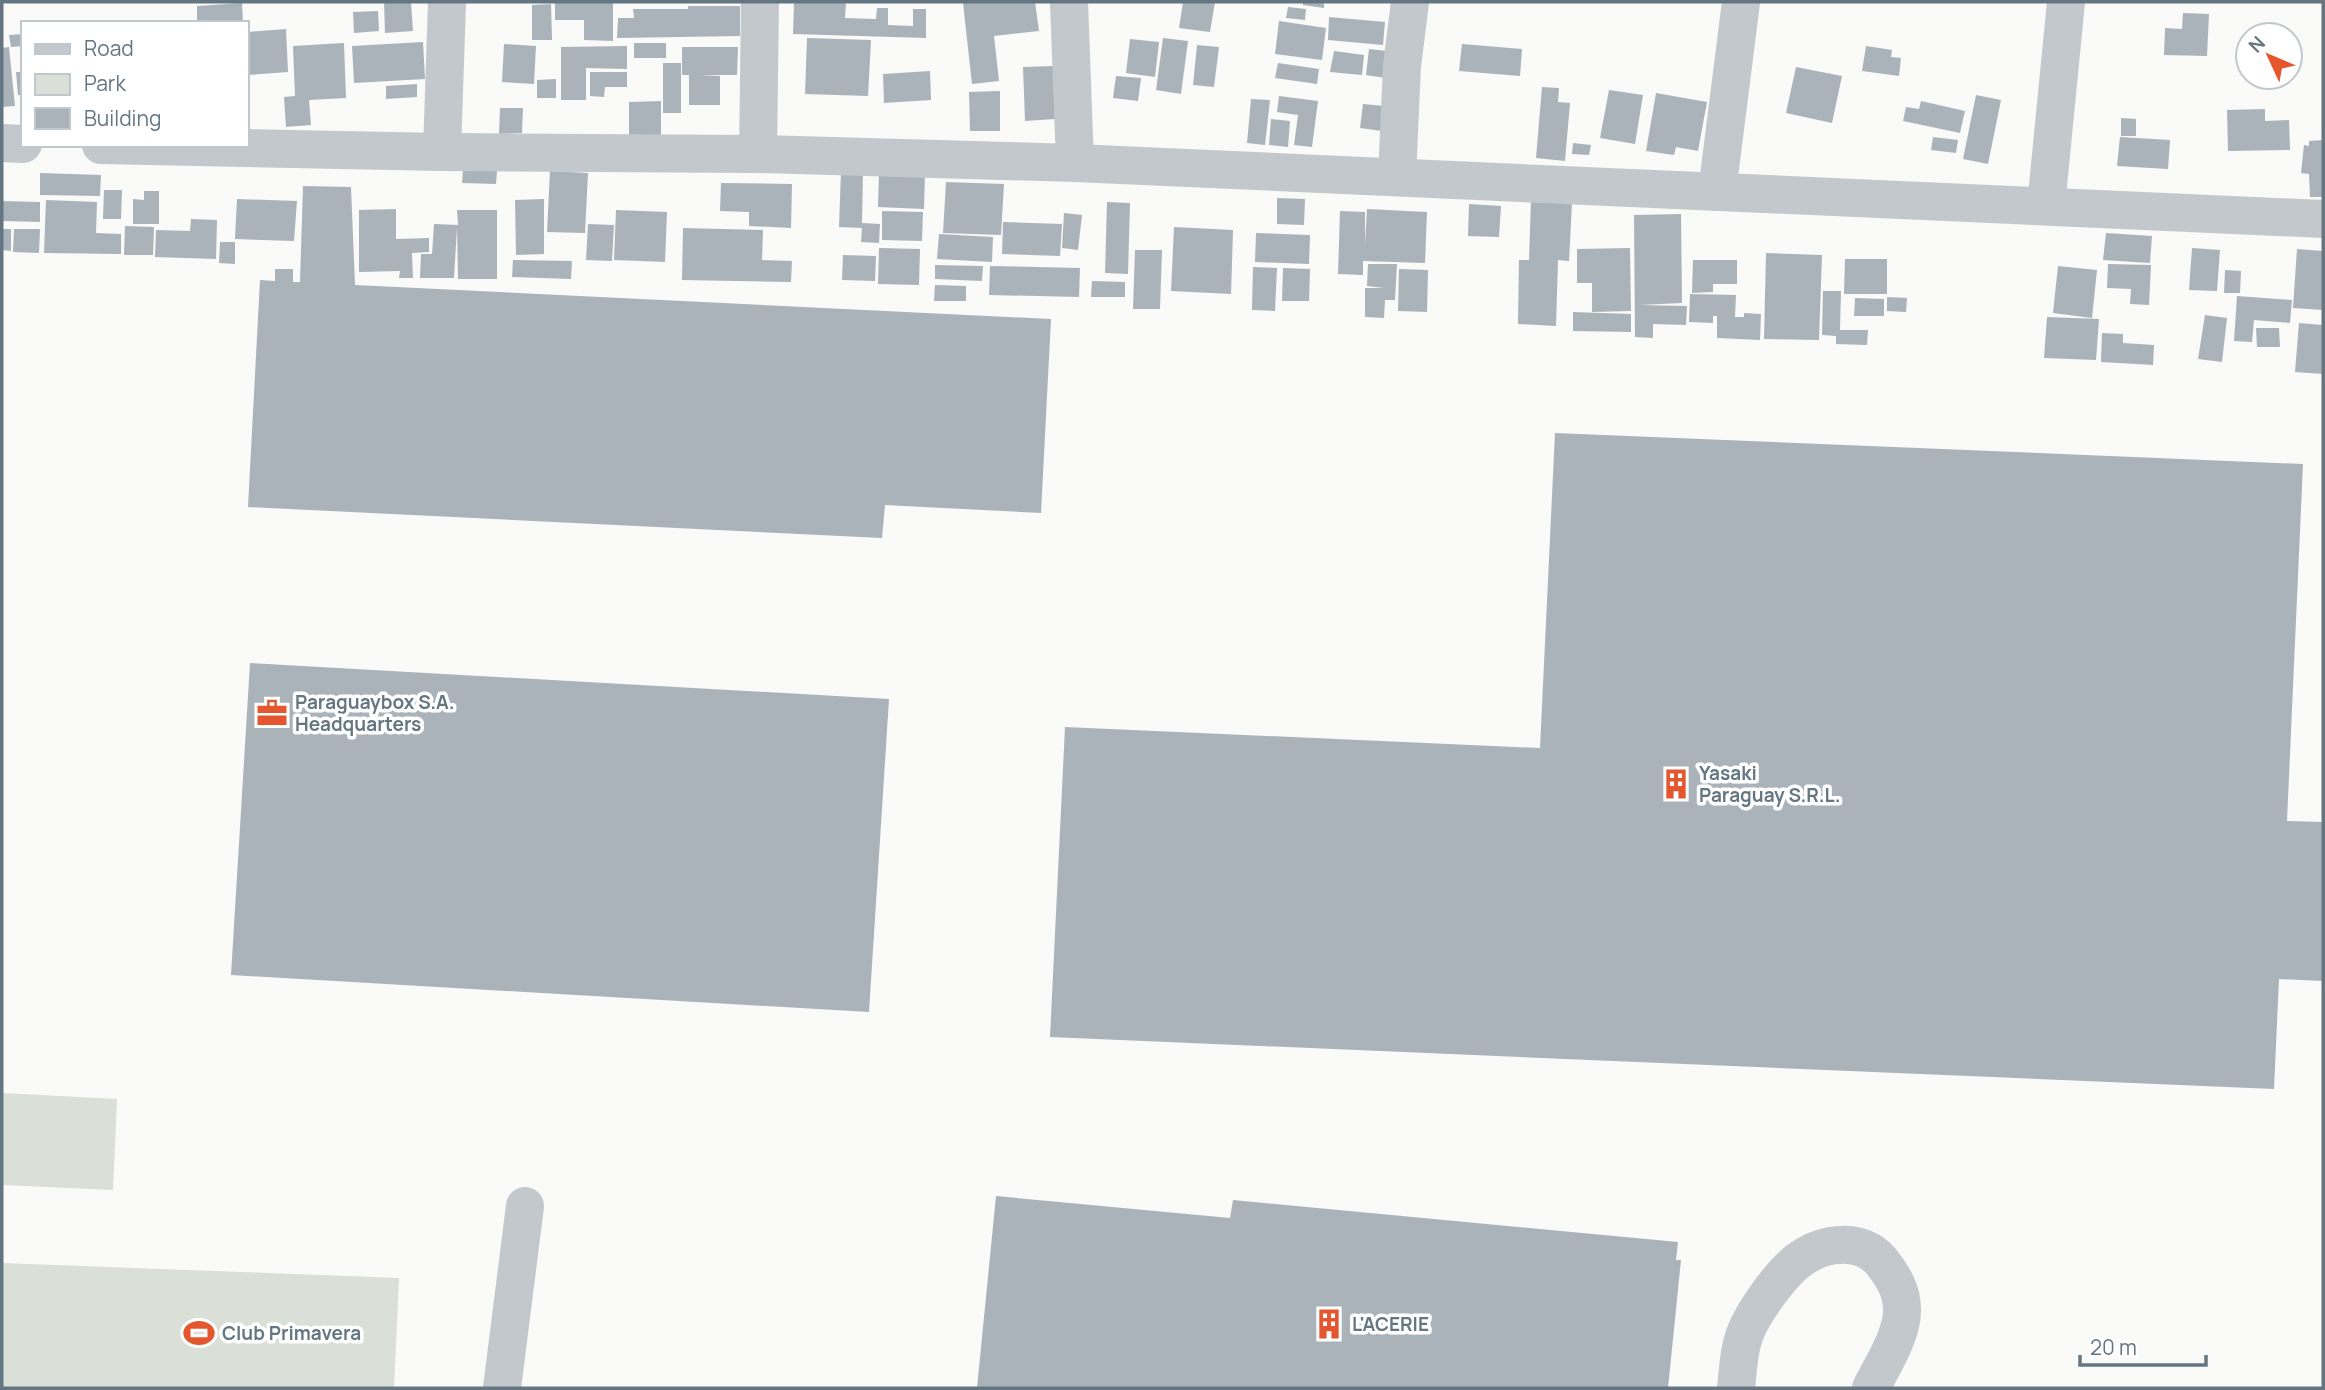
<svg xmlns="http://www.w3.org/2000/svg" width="2325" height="1390" font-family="Manrope,sans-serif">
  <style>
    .green { fill: #dadfd7 }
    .building { fill: #aab3b9 }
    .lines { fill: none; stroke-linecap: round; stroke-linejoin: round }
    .minor { stroke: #c3c8cc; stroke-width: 38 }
    .labels { text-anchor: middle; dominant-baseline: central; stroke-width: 7; stroke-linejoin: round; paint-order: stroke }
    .poi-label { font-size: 19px; font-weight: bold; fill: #657683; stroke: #fff; text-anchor: start }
  </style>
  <rect width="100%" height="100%" fill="#fafaf8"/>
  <g class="green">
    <polygon points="2,1093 117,1099 113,1190 2,1185"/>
    <polygon points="2,1263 399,1278 394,1388 2,1388"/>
  </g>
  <g class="building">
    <polygon points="384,2 411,2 413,31 385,33"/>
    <polygon points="555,2 613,2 613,41 584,40 584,20 555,20"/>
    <polygon points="794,2 846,2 845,18 876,19 877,8 888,8 888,25 913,26 913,9 926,9 926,38 793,34"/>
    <polygon points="978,2 1035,2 1039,31 994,36 999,81 972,84 963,3"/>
    <polygon points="1183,2 1215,2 1210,32 1179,28"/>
    <polygon points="1303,2 1324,2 1324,8 1303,5"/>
    <polygon points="242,3 243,23 197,23 197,6"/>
    <polygon points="551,4 552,40 532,40 532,5"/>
    <polygon points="688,6 740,6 740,36 617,38 618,18 634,18 633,9 688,9"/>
    <polygon points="1288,7 1306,9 1305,20 1286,18"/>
    <polygon points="378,11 379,31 354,33 353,12"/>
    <polygon points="2183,13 2209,14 2207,56 2164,55 2165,28 2182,29"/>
    <polygon points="1329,17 1385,22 1383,45 1328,40"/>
    <polygon points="1279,21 1326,28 1322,60 1275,54"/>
    <polygon points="286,29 288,72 248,75 247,32"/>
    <polygon points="23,34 23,46 11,47 9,35"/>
    <polygon points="807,38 871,40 868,96 805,94"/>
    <polygon points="1163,38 1188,41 1181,94 1156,90"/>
    <polygon points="1130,39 1159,42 1155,77 1126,73"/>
    <polygon points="423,42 425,79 354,83 352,46"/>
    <polygon points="344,43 346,98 309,100 311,125 286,127 284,97 295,96 293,46"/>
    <rect x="634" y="43" width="32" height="15"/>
    <polygon points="504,44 536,46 534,84 502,82"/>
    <polygon points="1462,44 1522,49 1520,76 1459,71"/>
    <polygon points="1197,45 1219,47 1214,87 1193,85"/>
    <polygon points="627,46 627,69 586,68 586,100 561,100 561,47"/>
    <polygon points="1866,46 1892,50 1891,57 1901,58 1899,76 1862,71"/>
    <polygon points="9,47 15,106 2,107 2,48"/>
    <polygon points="682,47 738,47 737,75 699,75 720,76 720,105 689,105 689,75 682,75"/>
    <polygon points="1369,49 1396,52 1392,79 1366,75"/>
    <polygon points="1334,51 1364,55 1362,75 1330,72"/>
    <rect x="663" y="63" width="18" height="50"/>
    <polygon points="1278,63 1319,69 1317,84 1275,78"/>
    <polygon points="1053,66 1055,119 1025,121 1023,67"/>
    <polygon points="1796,67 1842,76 1832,123 1786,113"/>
    <polygon points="930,71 931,100 884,103 883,74"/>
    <polygon points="16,72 23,72 23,95 18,95"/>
    <polygon points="590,72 627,72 627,87 605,87 604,97 590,96"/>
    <polygon points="1116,76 1141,78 1138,101 1113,98"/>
    <polygon points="556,79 556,98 537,98 537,80"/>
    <polygon points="417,84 417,97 386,99 386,86"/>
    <polygon points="1542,87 1559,88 1558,102 1570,103 1565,161 1536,158"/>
    <polygon points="1609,90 1643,95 1635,144 1600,138"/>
    <polygon points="1000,91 1000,131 970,131 969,92"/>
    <polygon points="1656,93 1707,102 1698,151 1676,147 1674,155 1646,151"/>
    <polygon points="1976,95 2001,100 1988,164 1963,159"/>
    <polygon points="1279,96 1318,101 1312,147 1294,145 1298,115 1277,112"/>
    <polygon points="1251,99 1270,100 1265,145 1247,143"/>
    <polygon points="661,101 661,136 629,136 629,102"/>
    <polygon points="1921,101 1965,111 1960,133 1903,121 1906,107 1919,109"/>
    <polygon points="1363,104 1385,106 1382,131 1360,128"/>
    <polygon points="500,108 523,108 522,133 499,134"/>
    <polygon points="2265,109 2265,121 2289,120 2290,150 2228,151 2227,110"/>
    <polygon points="2121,118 2136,119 2136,136 2121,136"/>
    <polygon points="1271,119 1290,121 1288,147 1269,145"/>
    <polygon points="1933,137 1958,140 1956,153 1931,150"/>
    <polygon points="2120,137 2170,140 2168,169 2117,166"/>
    <polygon points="2323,140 2323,197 2310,197 2309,174 2301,173 2304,145 2309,146 2309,141"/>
    <polygon points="1573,143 1591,145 1589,155 1572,154"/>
    <polygon points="463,170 497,171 496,184 462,183"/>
    <polygon points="550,171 588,173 585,233 547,232"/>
    <polygon points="841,171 863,172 862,223 880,224 879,243 861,242 862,228 839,227"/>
    <polygon points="879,171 925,173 924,209 878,207"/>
    <polygon points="40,173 101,175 100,196 40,195"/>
    <polygon points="946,182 1004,184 1001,235 943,233"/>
    <polygon points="721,183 792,184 791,228 749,226 749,212 720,211"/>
    <polygon points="303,186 351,187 355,285 1051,319 1041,513 885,505 882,538 248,507 260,280 275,281 275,269 293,269 293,282 300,282"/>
    <polygon points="104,190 122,190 121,219 103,219"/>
    <polygon points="144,191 159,191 159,224 133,224 133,199 144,200"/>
    <polygon points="1277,198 1305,199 1304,225 1277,224"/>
    <polygon points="237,199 297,201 294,241 235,239"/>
    <polygon points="544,199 544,254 516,255 515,200"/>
    <polygon points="46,200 97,202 96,233 121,234 121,254 44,253"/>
    <polygon points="2,201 40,202 40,222 2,221"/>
    <polygon points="1531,201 1572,203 1569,261 1558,260 1556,326 1518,324 1519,260 1529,260"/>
    <polygon points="1107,202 1130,203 1128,274 1105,273"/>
    <polygon points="1469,204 1501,206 1499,237 1468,236"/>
    <polygon points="396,209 396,239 429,238 429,252 412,253 413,278 399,278 400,271 359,272 359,210"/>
    <polygon points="1367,209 1427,212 1425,263 1363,261 1363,275 1338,274 1340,211 1365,212 1365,244"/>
    <polygon points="457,210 497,210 497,279 458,279 457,228 454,278 420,278 421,254 432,254 434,224 458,225"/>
    <polygon points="616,210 667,212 665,262 614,260"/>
    <polygon points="882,211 923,212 922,241 882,240"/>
    <polygon points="1064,213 1082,215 1078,250 1062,248"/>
    <polygon points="1681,214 1682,303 1639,305 1687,306 1686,325 1653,324 1653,338 1635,337 1634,215"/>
    <polygon points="191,219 217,220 216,259 155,257 156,230 190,231"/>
    <polygon points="1003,222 1062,224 1060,256 1002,254"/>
    <polygon points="588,224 614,225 612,261 586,260"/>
    <polygon points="125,226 154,227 153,255 124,255"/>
    <polygon points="1174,227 1233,230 1231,294 1171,291"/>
    <polygon points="683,228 763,230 762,260 792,261 791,282 682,280"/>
    <polygon points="2,229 11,229 11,251 2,250"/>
    <polygon points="14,229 40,229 39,253 13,252"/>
    <polygon points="1256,233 1310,235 1309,264 1255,262"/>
    <polygon points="2106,233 2152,236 2150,263 2103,260"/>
    <polygon points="939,234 993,237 992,262 937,259"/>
    <polygon points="220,242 235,242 235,264 219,263"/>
    <polygon points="879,248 920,249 919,285 878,284"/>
    <polygon points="1630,248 1631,311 1592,312 1592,283 1577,283 1577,249"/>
    <polygon points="2192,248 2220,250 2217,291 2189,290"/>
    <polygon points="2297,249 2323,251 2323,310 2293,308"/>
    <polygon points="1135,250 1162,250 1160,309 1133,309"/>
    <polygon points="1766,253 1822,255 1819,340 1764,339"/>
    <polygon points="843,255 876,256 875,281 842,280"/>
    <polygon points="1845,259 1887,259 1887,294 1844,294"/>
    <polygon points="513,260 572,261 571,279 512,277"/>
    <polygon points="1693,260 1737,260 1737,284 1713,284 1713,292 1692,293"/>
    <polygon points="1368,264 1397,264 1395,300 1385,300 1384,318 1365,317 1365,288 1384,288 1367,286"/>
    <polygon points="2108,264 2151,265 2149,305 2130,304 2131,289 2107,288"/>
    <polygon points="935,265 983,266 982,281 935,279"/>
    <polygon points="990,266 1080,268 1079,297 989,295"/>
    <polygon points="2058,266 2097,270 2092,318 2053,313"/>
    <polygon points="1253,267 1277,268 1275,311 1252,310"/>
    <polygon points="1283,268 1310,269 1309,301 1282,301"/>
    <polygon points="1399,269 1428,270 1427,312 1398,311"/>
    <polygon points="2225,270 2241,271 2240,293 2224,293"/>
    <polygon points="1092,281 1125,282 1125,297 1091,297"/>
    <polygon points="935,285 966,286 966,301 934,301"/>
    <polygon points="1823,291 1841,291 1840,330 1868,330 1867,345 1836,344 1836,336 1822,335"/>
    <polygon points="1690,294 1736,295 1735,317 1744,317 1744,313 1761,314 1760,340 1717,338 1717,316 1713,316 1713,323 1689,322"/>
    <polygon points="2237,296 2292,300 2290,323 2254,320 2252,342 2234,341"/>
    <polygon points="1887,297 1907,298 1906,312 1887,311"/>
    <polygon points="1855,298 1884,299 1884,316 1854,316"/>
    <polygon points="1573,312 1631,314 1631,332 1573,331"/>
    <polygon points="2205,315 2227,318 2222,362 2198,359"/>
    <polygon points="2047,317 2099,319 2096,360 2044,358"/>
    <polygon points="2299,323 2323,325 2323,374 2295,372"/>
    <polygon points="2256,328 2279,328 2280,347 2257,347"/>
    <polygon points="2102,333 2123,334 2123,343 2154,345 2153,365 2101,362"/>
    <polygon points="1555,433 2303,464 2287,821 2323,822 2323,981 2279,979 2274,1089 1050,1037 1065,727 1540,748"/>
    <polygon points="250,663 889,699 869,1012 231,975"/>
    <polygon points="996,1196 1230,1218 1233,1200 1678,1242 1676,1260 1681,1260 1668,1388 977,1388"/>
  </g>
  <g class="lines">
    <g class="minor">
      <polyline points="1069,2 1075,163"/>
      <polyline points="2,143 23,144"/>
      <polyline points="101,145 442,152 758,154 1075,163 2323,219"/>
      <polyline points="442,152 447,2"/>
      <polyline points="758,154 760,2"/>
      <polyline points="1397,177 1402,66 1410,2"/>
      <polyline points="1717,192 1741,2"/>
      <polyline points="2046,206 2066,2"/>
      <polyline points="502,1388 525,1206"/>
      <path d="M1736,1388C1738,1373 1738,1355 1743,1340C1749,1317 1782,1271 1802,1258C1825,1242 1861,1238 1881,1261C1892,1275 1902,1290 1902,1309C1903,1334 1882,1366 1871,1388"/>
    </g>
  </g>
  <defs>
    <g id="office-bare" transform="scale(2.415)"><path d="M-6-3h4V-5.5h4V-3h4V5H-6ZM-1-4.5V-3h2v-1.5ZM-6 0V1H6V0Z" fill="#e4572e" stroke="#fff" stroke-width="2.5" paint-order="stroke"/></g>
    <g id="building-bare" transform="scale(2.415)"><path d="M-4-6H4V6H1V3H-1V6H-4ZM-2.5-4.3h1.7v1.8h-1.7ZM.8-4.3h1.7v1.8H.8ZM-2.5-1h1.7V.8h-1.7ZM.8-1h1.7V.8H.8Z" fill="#e4572e" stroke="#fff" stroke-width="2.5" paint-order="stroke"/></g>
    <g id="stadium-bare" transform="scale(2.415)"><path d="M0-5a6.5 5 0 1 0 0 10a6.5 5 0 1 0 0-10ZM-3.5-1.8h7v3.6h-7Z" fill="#e4572e" stroke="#fff" stroke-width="2.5" paint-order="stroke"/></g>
  </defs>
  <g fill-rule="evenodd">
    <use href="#office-bare" x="272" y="713"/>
    <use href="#building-bare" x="1676" y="784"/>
    <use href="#building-bare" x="1329" y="1324"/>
    <use href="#stadium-bare" x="199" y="1333"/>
  </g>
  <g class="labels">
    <g class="poi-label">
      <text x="295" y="702">Paraguaybox S.A.<tspan x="295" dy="22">Headquarters</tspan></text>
      <text x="1699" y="773">Yasaki<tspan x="1699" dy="22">Paraguay S.R.L.</tspan></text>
      <text x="1352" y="1324">L'ACERIE</text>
      <text x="222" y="1333">Club Primavera</text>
    </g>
  </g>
  <rect width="2325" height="1390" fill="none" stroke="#657683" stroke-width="7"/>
  <rect x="21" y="21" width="228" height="126" fill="#ffffff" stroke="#c1c8cd" stroke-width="2"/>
  <rect x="35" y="44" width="35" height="10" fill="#c3c8cc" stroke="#c1c8cd" stroke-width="2"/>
  <text x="84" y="56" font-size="21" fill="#657683">Road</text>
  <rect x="35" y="74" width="35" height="21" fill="#dadfd7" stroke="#c1c8cd" stroke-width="2"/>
  <text x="84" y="91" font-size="21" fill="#657683">Park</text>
  <rect x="35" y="108" width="35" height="21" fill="#aab3b9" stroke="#c1c8cd" stroke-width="2"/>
  <text x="84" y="126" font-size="21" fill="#657683">Building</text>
  <g transform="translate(2269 56) rotate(314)"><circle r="33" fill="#ffffff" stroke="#c1c8cd" stroke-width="2"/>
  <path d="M0-5L12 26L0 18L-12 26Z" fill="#e4572e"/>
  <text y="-10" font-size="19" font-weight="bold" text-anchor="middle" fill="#657683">N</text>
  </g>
  <path d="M2080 1355v10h126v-10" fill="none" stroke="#657683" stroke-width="3.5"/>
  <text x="2090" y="1355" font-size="21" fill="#657683" stroke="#ffffff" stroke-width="5" paint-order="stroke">20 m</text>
</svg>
